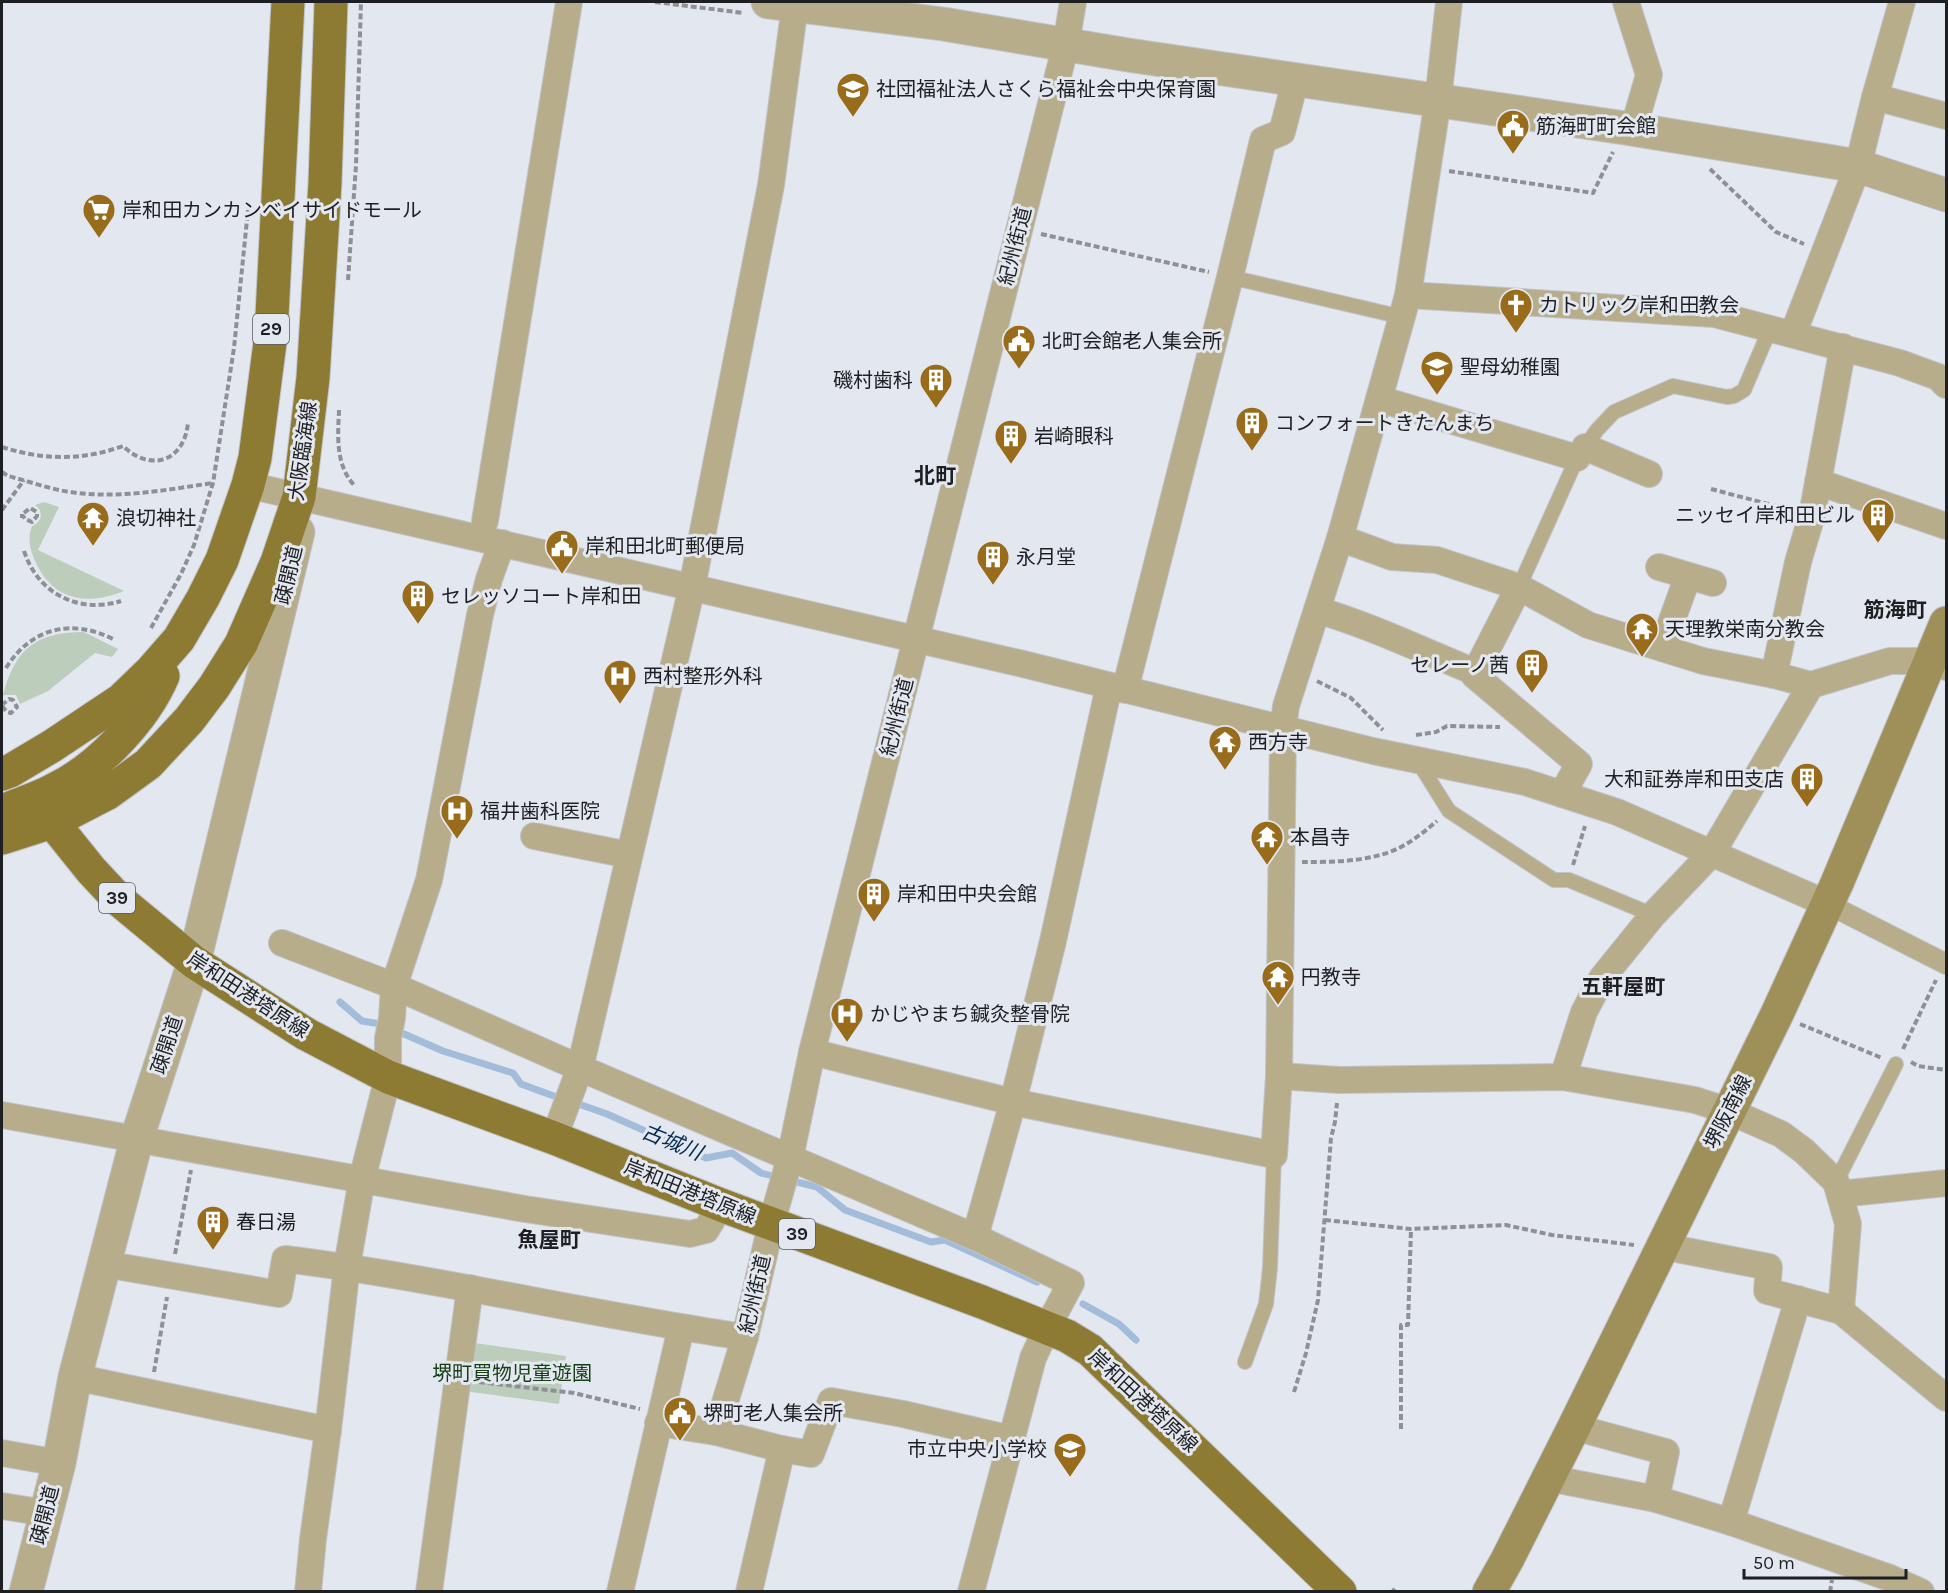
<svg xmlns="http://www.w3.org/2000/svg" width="1948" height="1593" font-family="Karla,'Noto Sans JP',sans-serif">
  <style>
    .green { fill: #bccebb }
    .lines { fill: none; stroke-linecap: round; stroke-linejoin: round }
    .stream { stroke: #a2bcda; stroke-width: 7 }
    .service-casing { stroke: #c0c3ca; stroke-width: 16 }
    .pedestrian-casing { stroke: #c0c3ca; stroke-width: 22 }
    .minor-casing { stroke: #c0c3ca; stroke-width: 28 }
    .tertiary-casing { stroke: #c0c3ca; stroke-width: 35 }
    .secondary-casing { stroke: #c0c3ca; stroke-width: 35 }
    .primary-casing { stroke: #c0c3ca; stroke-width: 35 }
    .path { stroke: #8e9096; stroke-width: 4; stroke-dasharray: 6 3; stroke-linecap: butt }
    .service { stroke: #b7ad8a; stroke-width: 14 }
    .pedestrian { stroke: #b7ad8a; stroke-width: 20 }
    .minor { stroke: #b7ad8a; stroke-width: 26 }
    .tertiary { stroke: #b7ad8a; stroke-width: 33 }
    .secondary { stroke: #9f905a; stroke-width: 33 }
    .primary { stroke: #8e7b33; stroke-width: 33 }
    .labels { text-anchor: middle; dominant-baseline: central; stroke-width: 6; stroke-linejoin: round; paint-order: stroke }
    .shield { fill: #e3e7ef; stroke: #595b60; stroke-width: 1.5 }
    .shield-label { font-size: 18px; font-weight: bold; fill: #1e1f22 }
    .poi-label { font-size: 20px; fill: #1e1f22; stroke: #e3e7ef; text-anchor: start }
    .street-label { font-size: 20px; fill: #1e1f22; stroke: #e3e7ef }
    .park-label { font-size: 20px; fill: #153e16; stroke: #e3e7ef }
    .neighbourhood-label { font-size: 21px; font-weight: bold; fill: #1e1f22; stroke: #e3e7ef }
    .water-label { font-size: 21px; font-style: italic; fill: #032a50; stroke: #e3e7ef }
  </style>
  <rect width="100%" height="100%" fill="#e3e7ef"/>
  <g class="green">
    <path d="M44,502L59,507L38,550L124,591C87,606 53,601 35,561C30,548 27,539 32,526C42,522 44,511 35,505Z"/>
    <path d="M84,632L118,649L112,657L95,653L48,691L20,704L16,695H3C15,649 36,632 84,632Z"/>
    <polygon points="467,1342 566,1356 559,1404 457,1390"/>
  </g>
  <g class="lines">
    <g class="stream">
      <polyline points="340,1002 362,1021 381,1024 443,1051 513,1073 521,1084 562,1099"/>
      <polyline points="573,1102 607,1114 706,1158 732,1153 761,1173 817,1187 845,1210 931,1242 945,1240 1037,1282"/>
      <polyline points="1083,1304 1119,1324 1136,1340"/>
    </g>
    <g class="service-casing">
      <g id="service">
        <polyline points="1230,277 1402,317"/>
        <polyline points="1519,587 1577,458 1597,430 1614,412 1673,386 1727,397 1734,396 1744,390 1770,329"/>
        <polyline points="1417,760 1449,811 1554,880 1569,880 1653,915"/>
        <polyline points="1836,1182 1896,1064"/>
        <polyline points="1245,1362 1266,1304 1270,1268 1274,1155"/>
      </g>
    </g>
    <g class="pedestrian-casing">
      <polyline id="pedestrian" points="1828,904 1946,964"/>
    </g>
    <g class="minor-casing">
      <g id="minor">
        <polyline points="1626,2 1649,75 1633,130"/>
        <polyline points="1875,97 1946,116"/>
        <polyline points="1408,295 1714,314 1900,363 1938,377 1946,385"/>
        <polyline points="1793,334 1858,166 1875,97 1902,2"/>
        <polyline points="1379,399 1577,458"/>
        <polyline points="1585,447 1649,474"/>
        <polyline points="1818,482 1946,526"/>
        <polyline points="248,485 1019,663 1373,751 1525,782 1617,812 1828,904"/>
        <polyline points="485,521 569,2"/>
        <polyline points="1340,538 1392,557 1437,560 1519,587 1588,625 1703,661 1774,675 1811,685 1890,661 1931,661 1946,667"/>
        <polyline points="1659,567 1713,583"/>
        <polyline points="1519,587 1474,675 1579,764 1562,794"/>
        <path d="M1317,610C1372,626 1423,651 1475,672"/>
        <polyline points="1662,648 1688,576"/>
        <polyline points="1774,675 1798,562 1812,515 1843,347"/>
        <polyline points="1125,690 1230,277 1263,140 1282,132 1296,78"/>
        <polyline points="534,836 629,855"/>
        <polyline points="282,943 394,986 580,1068 975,1237 1071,1283 1047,1328 1033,1358 971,1592"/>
        <polyline points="812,1052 1013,1102 1274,1155 1279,1076 1283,729 1286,706 1340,538 1408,295 1438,100 1449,2"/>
        <polyline points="1279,1076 1339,1080 1563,1077 1695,1100 1729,1111 1781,1134 1804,1151 1836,1182 1848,1224 1841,1311"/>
        <polyline points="1563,1077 1584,1012 1602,978 1653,915 1712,853 1811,685"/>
        <polyline points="2,1115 525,1209 690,1234 706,1230 721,1205"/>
        <polyline points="554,1138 580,1068 692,587 771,185 795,5"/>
        <polyline points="1840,1194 1946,1183"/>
        <polyline points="975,1237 1013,1102 1053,941 1109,686"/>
        <polyline points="1661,1246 1769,1267 1767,1291 1841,1311 1946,1398"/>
        <path d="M104,1264L279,1294L285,1259C439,1278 591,1315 745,1337"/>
        <polyline points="75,1377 328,1430"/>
        <polyline points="658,1423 716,1432 782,1449 811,1454 831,1401 903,1414 1011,1439"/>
        <polyline points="1574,1427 1666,1452 1656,1499"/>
        <polyline points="716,1432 745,1337 771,1225 790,1158 812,1052 1066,44 1073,2"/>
        <polyline points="2,1453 59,1463"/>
        <polyline points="1548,1478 1656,1499 1731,1522 1890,1578 1921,1592"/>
        <polyline points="2,1506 46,1513"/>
        <polyline points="1731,1522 1798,1299"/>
        <polyline points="308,1592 313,1539 328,1430 347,1266 362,1179 388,1077 388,1038 392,1018 394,986 429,880 480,615 489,579 502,543"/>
        <polyline points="429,1592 470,1288"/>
        <polyline points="620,1592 681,1328"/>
        <polyline points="749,1592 782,1449"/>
      </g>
    </g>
    <g class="tertiary-casing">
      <g id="tertiary">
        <polyline points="768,2 943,24 1128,55 1625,128 1858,166 1946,195"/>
        <polyline points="26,1592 59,1463 75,1377 137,1138 194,962 298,532"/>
      </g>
    </g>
    <g class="secondary-casing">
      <polyline id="secondary" points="1489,1592 1507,1560 1574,1427 1777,1014 1837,883 1946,623"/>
    </g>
    <g class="primary-casing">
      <g id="primary">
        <polyline points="2,774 10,771 52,746 121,700 151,671 179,639 203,598 222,560 248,485 255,458 271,335 288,2"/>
        <polyline points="34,799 91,870 119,900 194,962 306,1034 388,1077 554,1138 721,1205 982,1302 1067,1336 1090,1350 1340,1592"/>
        <path d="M2,811C20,804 39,798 57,788C99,767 144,720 163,676"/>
        <polyline points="2,838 52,822 108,793 148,764 189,720 214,687 241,644 277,562 299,497 313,378 325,183 331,2"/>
      </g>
    </g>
    <g class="path">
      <polyline points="655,2 744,13"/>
      <polyline points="1710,169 1776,232 1804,244"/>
      <polyline points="1449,171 1593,193 1613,152"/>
      <polyline points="1041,234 1209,272"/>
      <polyline points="348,280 356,165 361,2"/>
      <path d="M339,410C338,436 335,464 354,485"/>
      <path d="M2,447C43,460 82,461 123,446C151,473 185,461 188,422"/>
      <path d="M2,472L8,476C28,481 49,489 70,492C119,499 165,490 213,483"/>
      <polyline points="1711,489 1791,510"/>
      <polyline points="2,510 24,480"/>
      <polyline points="20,516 23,516 25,519 32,522 37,516 37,512 30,508 24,513"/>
      <path d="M24,551C38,594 79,614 121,601"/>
      <polyline points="151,628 181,574 194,545 213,483 234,348 248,210"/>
      <path d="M6,668C31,628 71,618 113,639"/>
      <polyline points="1317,681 1351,698 1383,730"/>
      <polyline points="2,706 7,712 11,713 17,707 13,700 9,699 3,704"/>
      <polyline points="1416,735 1436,732 1447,726 1500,727"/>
      <path d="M1302,862C1333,862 1370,862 1399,848C1413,841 1425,831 1437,821"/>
      <polyline points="1573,865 1585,826"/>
      <polyline points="1800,1024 1882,1058"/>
      <polyline points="1903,1049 1936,980"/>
      <polyline points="1911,1062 1918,1066 1946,1070"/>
      <polyline points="1325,1220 1411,1229 1506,1225 1552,1235 1634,1245"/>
      <polyline points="175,1254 191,1170"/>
      <polyline points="154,1372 167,1297"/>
      <polyline points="479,1382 574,1393 640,1409"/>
      <polyline points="1294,1392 1306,1353 1318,1300 1331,1138 1335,1122 1337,1103"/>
      <polyline points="1401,1429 1401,1325 1408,1325 1411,1229"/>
      <polyline points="1392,1589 1396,1592"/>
      <polyline points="1830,1592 1832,1580"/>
    </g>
    <use href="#service" class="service"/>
    <use href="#pedestrian" class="pedestrian"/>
    <use href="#minor" class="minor"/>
    <use href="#tertiary" class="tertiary"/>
    <use href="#secondary" class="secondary"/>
    <use href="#primary" class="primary"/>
  </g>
  <defs>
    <g id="school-pin" transform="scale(1.725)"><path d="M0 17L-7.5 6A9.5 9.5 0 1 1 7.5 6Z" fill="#986c1b" stroke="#e3e7ef"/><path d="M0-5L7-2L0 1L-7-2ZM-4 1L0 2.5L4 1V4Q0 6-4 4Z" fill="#fff"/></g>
    <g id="civic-pin" transform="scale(1.725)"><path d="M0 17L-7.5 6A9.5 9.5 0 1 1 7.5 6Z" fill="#986c1b" stroke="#e3e7ef"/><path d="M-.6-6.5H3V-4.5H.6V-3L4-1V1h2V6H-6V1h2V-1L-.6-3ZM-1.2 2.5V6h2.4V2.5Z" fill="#fff"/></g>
    <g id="supermarket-pin" transform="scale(1.725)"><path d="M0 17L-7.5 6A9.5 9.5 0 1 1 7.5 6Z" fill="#986c1b" stroke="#e3e7ef"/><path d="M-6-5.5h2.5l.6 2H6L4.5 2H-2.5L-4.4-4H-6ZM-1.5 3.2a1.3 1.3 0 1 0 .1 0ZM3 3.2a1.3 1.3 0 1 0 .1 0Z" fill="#fff"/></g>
    <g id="church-pin" transform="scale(1.725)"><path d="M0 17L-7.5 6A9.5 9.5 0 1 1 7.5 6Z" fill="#986c1b" stroke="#e3e7ef"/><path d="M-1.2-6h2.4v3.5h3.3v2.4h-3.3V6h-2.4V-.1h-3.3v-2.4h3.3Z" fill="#fff"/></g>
    <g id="building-pin" transform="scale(1.725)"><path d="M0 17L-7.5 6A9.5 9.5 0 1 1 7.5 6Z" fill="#986c1b" stroke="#e3e7ef"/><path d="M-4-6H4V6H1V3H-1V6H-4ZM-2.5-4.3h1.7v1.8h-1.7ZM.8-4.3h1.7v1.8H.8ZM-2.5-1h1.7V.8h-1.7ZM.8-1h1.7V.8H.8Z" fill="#fff"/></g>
    <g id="temple-pin" transform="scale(1.725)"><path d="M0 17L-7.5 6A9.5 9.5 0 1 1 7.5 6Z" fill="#986c1b" stroke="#e3e7ef"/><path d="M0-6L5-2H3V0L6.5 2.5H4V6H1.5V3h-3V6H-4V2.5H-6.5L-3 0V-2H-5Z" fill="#fff"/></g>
    <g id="hospital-pin" transform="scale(1.725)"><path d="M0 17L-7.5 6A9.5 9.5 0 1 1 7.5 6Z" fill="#986c1b" stroke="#e3e7ef"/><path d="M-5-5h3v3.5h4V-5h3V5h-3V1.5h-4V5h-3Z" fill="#fff"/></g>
  </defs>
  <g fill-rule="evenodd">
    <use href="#school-pin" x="853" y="89"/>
    <use href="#civic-pin" x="1513" y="126"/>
    <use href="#supermarket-pin" x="99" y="210"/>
    <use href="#church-pin" x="1516" y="305"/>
    <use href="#civic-pin" x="1019" y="341"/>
    <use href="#school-pin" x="1437" y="367"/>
    <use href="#building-pin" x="936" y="380"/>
    <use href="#building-pin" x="1252" y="423"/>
    <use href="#building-pin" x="1011" y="436"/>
    <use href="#building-pin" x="1878" y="515"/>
    <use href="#temple-pin" x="93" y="518"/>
    <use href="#civic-pin" x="562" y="546"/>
    <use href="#building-pin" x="993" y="557"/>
    <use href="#building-pin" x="418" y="596"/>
    <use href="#temple-pin" x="1642" y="629"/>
    <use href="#building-pin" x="1532" y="665"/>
    <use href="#hospital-pin" x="620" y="676"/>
    <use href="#temple-pin" x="1225" y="742"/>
    <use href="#building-pin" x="1807" y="779"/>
    <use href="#hospital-pin" x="457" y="811"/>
    <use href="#temple-pin" x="1267" y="837"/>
    <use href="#building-pin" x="874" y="894"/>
    <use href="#temple-pin" x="1278" y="977"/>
    <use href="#hospital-pin" x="847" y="1014"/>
    <use href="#building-pin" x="213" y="1222"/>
    <use href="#civic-pin" x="680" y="1413"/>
    <use href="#school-pin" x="1070" y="1449"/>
  </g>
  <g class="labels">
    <g class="shield">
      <rect x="253" y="314" width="36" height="30" rx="4.5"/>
      <rect x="99" y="883" width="36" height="30" rx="4.5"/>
      <rect x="779" y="1219" width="36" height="30" rx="4.5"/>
    </g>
    <g class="shield-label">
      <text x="271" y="329">29</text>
      <text x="117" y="898">39</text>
      <text x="797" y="1234">39</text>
    </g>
    <g class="poi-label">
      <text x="876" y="89">社団福祉法人さくら福祉会中央保育園</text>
      <text x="1536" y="126">筋海町町会館</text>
      <text x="122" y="210">岸和田カンカンベイサイドモール</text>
      <text x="1539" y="305">カトリック岸和田教会</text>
      <text x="1042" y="341">北町会館老人集会所</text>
      <text x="1460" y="367">聖母幼稚園</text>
      <text x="913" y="380" text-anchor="end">磯村歯科</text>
      <text x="1275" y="423">コンフォートきたんまち</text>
      <text x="1034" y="436">岩崎眼科</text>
      <text x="1855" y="515" text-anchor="end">ニッセイ岸和田ビル</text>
      <text x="116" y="518">浪切神社</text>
      <text x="585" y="546">岸和田北町郵便局</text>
      <text x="1016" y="557">永月堂</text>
      <text x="441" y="596">セレッソコート岸和田</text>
      <text x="1665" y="629">天理教栄南分教会</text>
      <text x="1509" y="665" text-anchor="end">セレーノ茜</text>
      <text x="643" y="676">西村整形外科</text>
      <text x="1248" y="742">西方寺</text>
      <text x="1784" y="779" text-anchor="end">大和証券岸和田支店</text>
      <text x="480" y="811">福井歯科医院</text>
      <text x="1290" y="837">本昌寺</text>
      <text x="897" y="894">岸和田中央会館</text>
      <text x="1301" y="977">円教寺</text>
      <text x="870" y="1014">かじやまち鍼灸整骨院</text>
      <text x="236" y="1222">春日湯</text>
      <text x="703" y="1413">堺町老人集会所</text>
      <text x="1047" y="1449" text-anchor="end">市立中央小学校</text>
    </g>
    <g class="street-label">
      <text transform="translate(1015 246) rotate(-76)">紀州街道</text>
      <text transform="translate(303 451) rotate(-82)">大阪臨海線</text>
      <text transform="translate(289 575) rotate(-77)">疎開道</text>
      <text transform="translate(897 717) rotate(-76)">紀州街道</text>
      <text transform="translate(248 995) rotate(33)">岸和田港塔原線</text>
      <text transform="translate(167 1045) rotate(-72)">疎開道</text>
      <text transform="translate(1728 1112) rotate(-63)">堺阪南線</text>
      <text transform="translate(690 1192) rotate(22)">岸和田港塔原線</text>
      <text transform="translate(755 1294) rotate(-77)">紀州街道</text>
      <text transform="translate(1143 1401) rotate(43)">岸和田港塔原線</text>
      <text transform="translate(45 1515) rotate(-76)">疎開道</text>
    </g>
    <g class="park-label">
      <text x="512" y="1373">堺町買物児童遊園</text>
    </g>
    <g class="neighbourhood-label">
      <text x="935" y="476">北町</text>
      <text x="1895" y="610">筋海町</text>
      <text x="1623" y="987">五軒屋町</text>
      <text x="549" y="1240">魚屋町</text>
    </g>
    <g class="water-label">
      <text transform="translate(672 1142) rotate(22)">古城川</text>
    </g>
  </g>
  <rect width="1948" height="1593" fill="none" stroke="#1e1f22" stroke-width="6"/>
  <path d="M1744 1569v9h162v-9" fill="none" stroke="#1e1f22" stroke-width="3"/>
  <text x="1753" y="1569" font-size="18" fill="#1e1f22" stroke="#e3e7ef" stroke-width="4.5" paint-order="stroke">50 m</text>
</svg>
